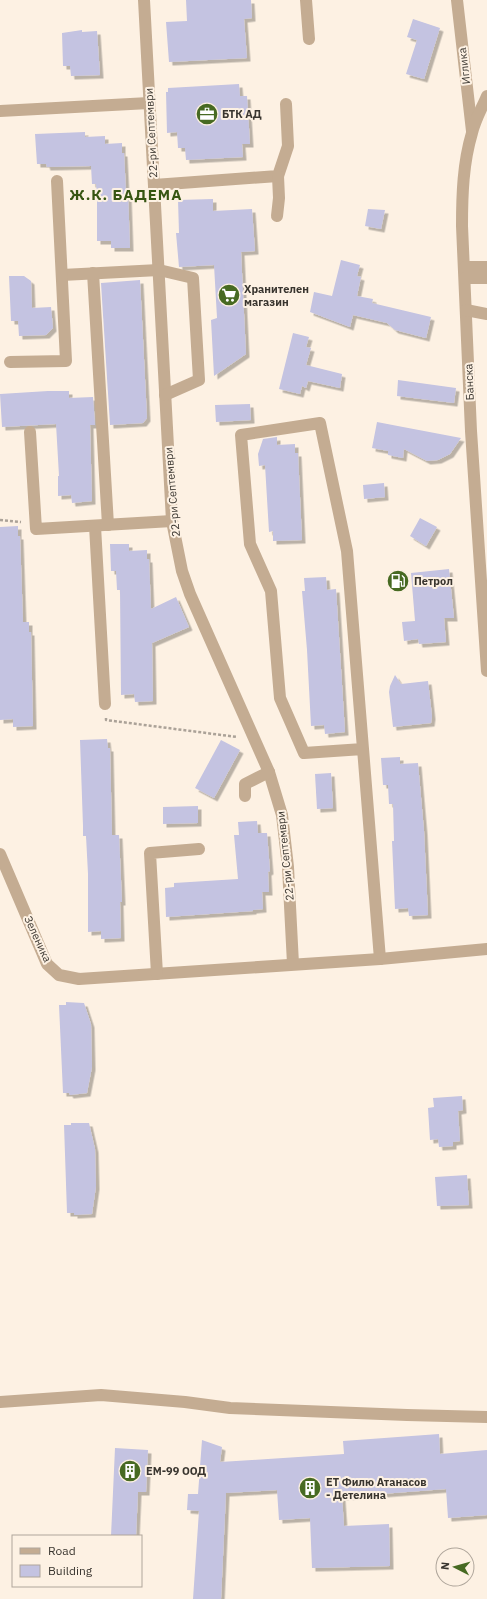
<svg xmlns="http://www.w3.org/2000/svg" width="487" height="1599" font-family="'IBM Plex Sans',sans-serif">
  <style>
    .building { fill: #c4c3e1; filter: url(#shadow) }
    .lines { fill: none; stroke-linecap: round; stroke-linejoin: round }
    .path { stroke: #aba298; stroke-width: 2.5; stroke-dasharray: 3 2; stroke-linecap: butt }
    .minor { stroke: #c4ac92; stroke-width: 12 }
    .labels { text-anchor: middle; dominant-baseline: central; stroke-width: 4; stroke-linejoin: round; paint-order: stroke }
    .street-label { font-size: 11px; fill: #39352f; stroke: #fdf1e3 }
    .poi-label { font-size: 11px; font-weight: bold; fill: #39352f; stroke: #fdf1e3; text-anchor: start }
    .district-label { font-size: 15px; font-weight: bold; letter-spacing: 1px; fill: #375512; stroke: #fdf1e3 }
  </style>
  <defs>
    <filter id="shadow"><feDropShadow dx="3.5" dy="3.5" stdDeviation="0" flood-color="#0004"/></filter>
  </defs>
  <rect width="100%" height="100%" fill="#fdf1e3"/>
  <g class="building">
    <polygon points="186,0 251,0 252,18 244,19 247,58 169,62 166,22 187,21"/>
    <polygon points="413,19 440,28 424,79 406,74 417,40 407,37"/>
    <polygon points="82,30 82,32 97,31 100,75 71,76 70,66 63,66 62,33"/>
    <polygon points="239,84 240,96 247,96 250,144 242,144 243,157 186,160 185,148 178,148 177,132 167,133 166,92 168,92 168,88"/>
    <polygon points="85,132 85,137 105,136 105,144 122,143 122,153 124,153 126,192 128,192 130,248 111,248 111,241 97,241 97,193 96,184 92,184 91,166 47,167 46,164 37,164 35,134"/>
    <polygon points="213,199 213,211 252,209 255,251 241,252 246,354 214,376 211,320 217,318 214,265 179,267 176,233 179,233 178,200"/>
    <polygon points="368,209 385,210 381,229 365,226"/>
    <polygon points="341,260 360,265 357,276 361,277 357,296 373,299 372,303 431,317 426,338 395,330 387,323 353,315 350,327 310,312 314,292 332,296"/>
    <polygon points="9,276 24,276 31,281 32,308 51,307 53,328 46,335 19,336 18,321 11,321"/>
    <polygon points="140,280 147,418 143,423 110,425 101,283"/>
    <polygon points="293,333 309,337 306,347 311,348 306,365 342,374 340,388 308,381 306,388 302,386 300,394 279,389"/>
    <polygon points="398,380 456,388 454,403 397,396"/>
    <polygon points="48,391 69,391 69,398 93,397 95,425 90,425 92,501 72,503 71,495 58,496 58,476 59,476 56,424 2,427 0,394"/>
    <polygon points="250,404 251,420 216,422 215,405"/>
    <polygon points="377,422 403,427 461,438 450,454 438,460 427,461 404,449 403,458 388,455 388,451 372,448"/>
    <polygon points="277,437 277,445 295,444 295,453 298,453 302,540 273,541 273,531 269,532 265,465 259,466 258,454 263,439"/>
    <polygon points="384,483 385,497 364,499 363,485"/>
    <polygon points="420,518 437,527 426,546 410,536"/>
    <polygon points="18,526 18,536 20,536 23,622 29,622 29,632 31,632 33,726 13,727 13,719 0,720 0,527"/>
    <polygon points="110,544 129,544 129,551 147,550 147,559 149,559 151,609 176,597 189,627 152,643 153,701 135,702 134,694 121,695 120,590 117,590 116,571 111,571"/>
    <polygon points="449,569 454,618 444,618 446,642 419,644 418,639 404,641 402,622 415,621 411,573"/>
    <polygon points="326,577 327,590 336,589 345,732 325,734 324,725 311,726 307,650 302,591 305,591 304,578"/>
    <polygon points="395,675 401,684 428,681 432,716 431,723 393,727 389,692 390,686"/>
    <polygon points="107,739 108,748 110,748 112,835 119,835 122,902 120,902 121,938 101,939 101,931 88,932 88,874 86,836 83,836 83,826 80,740"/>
    <polygon points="221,740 240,750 214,798 195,788"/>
    <polygon points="400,757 400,764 418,763 424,831 428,915 409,916 408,908 395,909 392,841 394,841 393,804 389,804 388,785 383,785 381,758"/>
    <polygon points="331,773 333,808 317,809 315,774"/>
    <polygon points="198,806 198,823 163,824 163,807"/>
    <polygon points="257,821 258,833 267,833 270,871 268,872 269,892 262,892 263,909 253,910 253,911 166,917 165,888 174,887 174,883 238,879 234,835 239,835 238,822"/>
    <polygon points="66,1002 84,1003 91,1024 92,1067 87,1093 70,1095 69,1093 63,1093 59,1005 66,1005"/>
    <polygon points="462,1096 463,1110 458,1111 460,1141 453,1142 453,1146 439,1147 438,1139 430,1140 428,1108 434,1107 433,1098"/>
    <polygon points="71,1123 89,1123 95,1149 96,1186 92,1214 74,1215 74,1213 67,1213 64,1125 71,1125"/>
    <polygon points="467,1175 469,1205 437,1206 435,1177"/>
    <polygon points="439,1434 440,1454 487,1450 487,1515 448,1518 446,1489 342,1497 344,1526 389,1524 390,1566 312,1568 310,1518 279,1520 277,1490 226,1493 221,1599 193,1599 199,1511 187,1510 188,1494 198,1494 202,1440 222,1447 220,1462 344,1454 343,1441"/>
    <polygon points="115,1448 148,1450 146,1492 138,1492 136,1536 111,1536"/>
  </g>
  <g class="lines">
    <g class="path">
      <polyline points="0,520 21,522"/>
      <polyline points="106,718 106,720 237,737"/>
    </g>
    <g class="minor">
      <polyline points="144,0 172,521 182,571 190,594 269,772 282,815 288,867 293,964"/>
      <polyline points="306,0 309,39"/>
      <polyline points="457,0 472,131"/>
      <path d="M487,96C482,108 475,120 472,133C463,163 462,195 462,226L471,431L487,671"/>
      <polyline points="0,111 149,103"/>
      <polyline points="154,185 278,176 288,146 286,104"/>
      <polyline points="277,216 279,198 278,176"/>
      <polyline points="465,267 487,267"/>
      <polyline points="93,273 108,525"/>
      <polyline points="62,275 159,270 193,278 199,380 165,395"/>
      <polyline points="465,278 487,278"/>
      <polyline points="466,310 487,314"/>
      <polyline points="10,362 66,361 57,181"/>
      <polyline points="30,432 36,529 172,521"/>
      <polyline points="95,526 105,704"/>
      <polyline points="363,749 304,753 280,698 271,591 250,544 241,435 320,423 347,551 380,959"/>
      <polyline points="245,796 245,784 269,772"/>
      <polyline points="0,854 47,964 59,975 79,979 380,959 487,949"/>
      <polyline points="157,974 150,853 199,849"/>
      <polyline points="0,1402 101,1395 185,1402 230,1408 407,1415 487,1417"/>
    </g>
  </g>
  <defs>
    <g id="office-disc" transform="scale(1.15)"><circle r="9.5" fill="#476a22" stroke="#fdf1e3"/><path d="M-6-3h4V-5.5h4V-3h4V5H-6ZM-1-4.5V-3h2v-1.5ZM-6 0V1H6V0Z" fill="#fff"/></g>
    <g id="supermarket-disc" transform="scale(1.15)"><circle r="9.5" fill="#476a22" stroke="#fdf1e3"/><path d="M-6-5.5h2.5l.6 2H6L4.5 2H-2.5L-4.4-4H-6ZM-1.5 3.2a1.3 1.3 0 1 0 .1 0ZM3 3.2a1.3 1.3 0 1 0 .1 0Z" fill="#fff"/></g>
    <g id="fuel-disc" transform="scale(1.15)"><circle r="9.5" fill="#476a22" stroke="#fdf1e3"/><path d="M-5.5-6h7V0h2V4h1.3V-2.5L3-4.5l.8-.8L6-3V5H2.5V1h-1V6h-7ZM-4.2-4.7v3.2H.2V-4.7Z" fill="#fff"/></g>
    <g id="building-disc" transform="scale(1.15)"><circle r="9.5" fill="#476a22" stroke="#fdf1e3"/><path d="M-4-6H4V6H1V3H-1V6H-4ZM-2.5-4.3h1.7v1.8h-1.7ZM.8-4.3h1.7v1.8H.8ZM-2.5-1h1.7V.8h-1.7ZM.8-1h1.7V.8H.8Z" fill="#fff"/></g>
  </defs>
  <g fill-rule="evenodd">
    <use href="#office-disc" x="207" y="114"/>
    <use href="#supermarket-disc" x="229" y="295"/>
    <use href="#fuel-disc" x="398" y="581"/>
    <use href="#building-disc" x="130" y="1471"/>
    <use href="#building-disc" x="310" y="1488"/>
  </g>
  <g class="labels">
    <g class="street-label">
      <text transform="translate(464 66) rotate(-97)">Иглика</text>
      <text transform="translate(151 133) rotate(-93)">22-ри Септември</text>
      <text transform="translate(469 382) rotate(-92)">Банска</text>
      <text transform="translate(172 492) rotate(-95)">22-ри Септември</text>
      <text transform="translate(285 856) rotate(-96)">22-ри Септември</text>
      <text transform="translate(38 939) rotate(65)">Зеленика</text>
    </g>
    <g class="poi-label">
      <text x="222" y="114">БТК АД</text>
      <text x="244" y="289">Хранителен<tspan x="244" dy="13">магазин</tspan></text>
      <text x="414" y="581">Петрол</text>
      <text x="146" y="1471">ЕМ-99 ООД</text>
      <text x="326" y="1482">ЕТ Филю Атанасов<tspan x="326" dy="13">- Детелина</tspan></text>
    </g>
    <g class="district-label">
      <text x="126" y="194">Ж.К. БАДЕМА</text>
    </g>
  </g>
  <rect x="12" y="1535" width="130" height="52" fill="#fdf1e3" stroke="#afa69b"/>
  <rect x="20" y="1548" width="20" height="6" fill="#c4ac92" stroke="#afa69b"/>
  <text x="48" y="1555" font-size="12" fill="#39352f">Road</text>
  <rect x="20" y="1565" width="20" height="12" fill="#c4c3e1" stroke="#afa69b"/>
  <text x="48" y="1575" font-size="12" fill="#39352f">Building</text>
  <g transform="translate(455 1567) rotate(276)"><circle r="19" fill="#fdf1e3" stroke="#afa69b"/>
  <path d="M0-3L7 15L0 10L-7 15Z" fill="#476a22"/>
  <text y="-6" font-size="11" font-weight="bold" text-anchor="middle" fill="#39352f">N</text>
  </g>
</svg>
